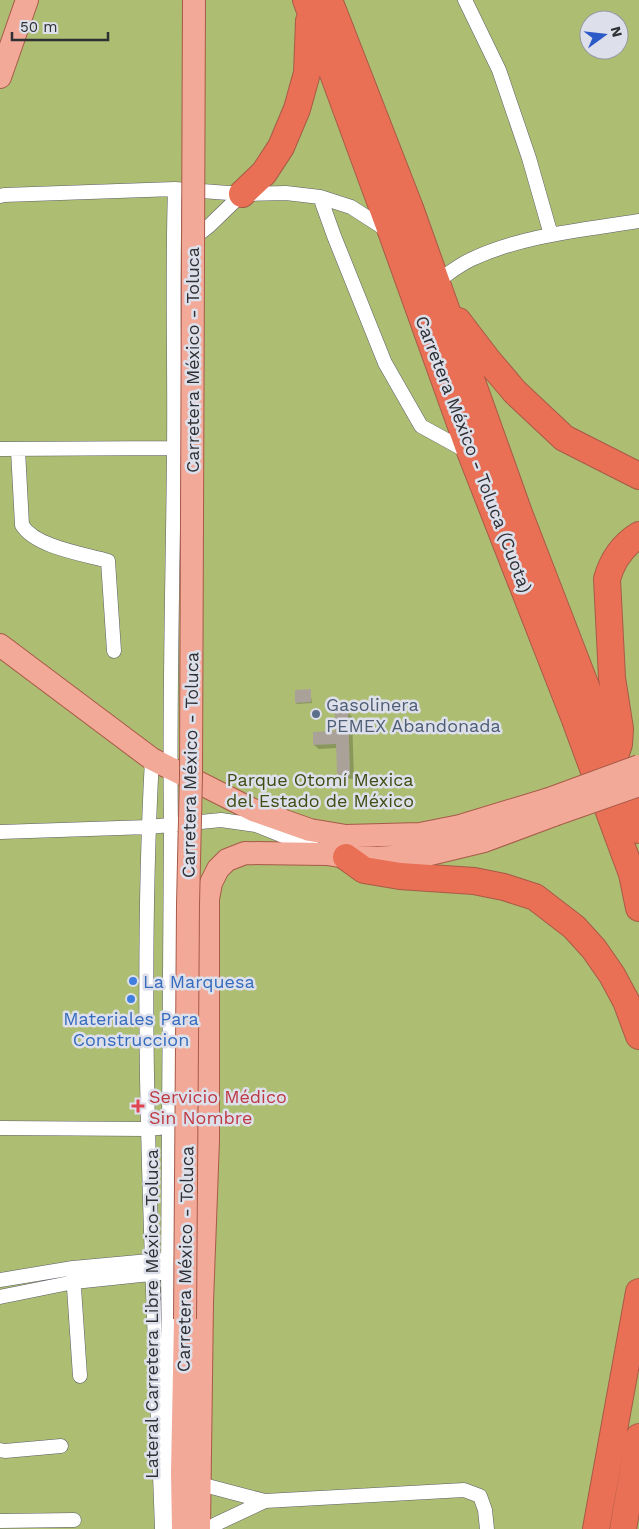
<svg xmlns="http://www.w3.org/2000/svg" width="639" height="1529" font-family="'Work Sans',sans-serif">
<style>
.green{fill:#adbd71;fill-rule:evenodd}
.shadow{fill:#0003}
.building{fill:#aaa298}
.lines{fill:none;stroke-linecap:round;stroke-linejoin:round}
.minor-casing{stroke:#5c5e68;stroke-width:15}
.primary-casing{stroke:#a85a49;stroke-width:24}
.motorway-casing{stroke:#a85a49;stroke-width:28}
.minor{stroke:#fff;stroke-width:14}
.primary{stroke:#f2a998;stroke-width:22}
.motorway{stroke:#e97054;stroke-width:26}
.primary-bridge-casing{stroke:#a85a49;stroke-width:24;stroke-linecap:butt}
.primary-bridge{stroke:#f2a998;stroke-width:22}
.service-dot{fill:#5c6f8a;stroke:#dde0eb;stroke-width:2}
.shop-dot{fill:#3f7fe0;stroke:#dde0eb;stroke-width:2}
.health-dot{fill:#e0444e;stroke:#dde0eb;stroke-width:2}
.labels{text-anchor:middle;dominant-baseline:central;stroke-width:5;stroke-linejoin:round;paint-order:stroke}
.street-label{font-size:18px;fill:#2f3034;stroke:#dde0eb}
.service-label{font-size:18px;fill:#4e5e75;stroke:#dde0eb;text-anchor:start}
.park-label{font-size:18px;fill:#424c13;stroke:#dde0eb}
.shop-label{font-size:18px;fill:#366cbe;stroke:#dde0eb;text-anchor:start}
.health-label{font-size:18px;fill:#be3a42;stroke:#dde0eb;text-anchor:start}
</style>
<rect width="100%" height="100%" fill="#dde0eb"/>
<!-- green -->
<path class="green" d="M0,0h639v1529h-639zM589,20h30v30h-30z"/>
<!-- shadow -->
<path class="shadow" d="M310,690l2,13 -15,1 -1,-1z
M348,712l4,5 2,62 -12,-1 -4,-4 -1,-26 -18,1 -5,-4 23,-13z"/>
<!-- building -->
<path class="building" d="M311,689v13l-16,1v-13z
M335,711h13l2,64 -13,-1 -1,-30 -23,1v-13l22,-1z"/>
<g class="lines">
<!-- minor casing -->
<g class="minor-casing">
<path id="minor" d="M465,0l34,70 30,88 22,77
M0,196l4,-1 171,-6 67,5 44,-1 34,4 31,10 39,25
M320,197l14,39 51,127 36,63 49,27
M191,240l18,-14 33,-32
M436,282c12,-8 23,-17 36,-23 51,-24 111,-29 167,-38
M0,449l175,-1
M18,450l4,75c13,22 62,29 86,36l6,90
M152,759c-14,257 1,514 10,770
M0,832l149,-5 72,-7 35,5 60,24
M0,1128l147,1 22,-2
M73,1273l7,103
M0,1280l73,-12 87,-8
M0,1297l74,-15 86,-9
M0,1450l5,1 56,-5
M200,1484l65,17 199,-11 16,6 5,14 2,19
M0,1521l74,-1
M171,1529l-3,-257 3,-447c-2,-125 2,-250 3,-375 1,-87 -2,-174 1,-261
M210,1529l6,-5 49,-23"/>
</g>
<!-- primary casing -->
<g class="primary-casing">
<path id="primary" d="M0,77l27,-77
M0,645l152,114 101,51 57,20 36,6 74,-2 40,-8 89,-27
M183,1529l-1,-56 3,-154
M199,1529l3,-227 6,-162v-241l3,-16 7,-14 9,-9 18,-7 82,1 19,3 32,1 52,-4 54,-13 70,-26"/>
</g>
<!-- motorway casing -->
<g class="motorway-casing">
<path id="motorway" d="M306,0l86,234 79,220 103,263 58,157 7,34
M329,0l81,208 109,305 95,246 25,71
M242,194l22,-21 17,-26 16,-38 10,-36 2,-52
M458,321l29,38 28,33 49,46 75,38
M615,756l4,-12 1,-15 -8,-51 -5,-99c5,-18 16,-34 32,-44
M346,857l18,13 36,6 74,5 30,6 31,10 39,30 20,22 18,26 14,26 13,35
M596,1529l43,-237
M623,1529l16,-92"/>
</g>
<!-- minor -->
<use href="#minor" class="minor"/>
<!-- primary -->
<use href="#primary" class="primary"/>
<!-- motorway -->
<use href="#motorway" class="motorway"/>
<!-- primary-bridge casing -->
<g class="primary-bridge-casing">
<path id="primary-bridge" d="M549,799l90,-33
M554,815l85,-30
M185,1319l3,-415 3,-128 3,-776"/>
</g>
<!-- primary-bridge -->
<use href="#primary-bridge" class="primary-bridge"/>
</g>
<!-- markers -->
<circle class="service-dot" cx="316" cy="714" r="5"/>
<g class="shop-dot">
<circle cx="133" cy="981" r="5"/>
<circle cx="131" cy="999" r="5"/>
</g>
<path class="health-dot" d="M135.5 1098.5h5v5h5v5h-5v5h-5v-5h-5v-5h5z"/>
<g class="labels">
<!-- street labels -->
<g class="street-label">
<text transform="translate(192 360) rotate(-90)">Carretera México - Toluca</text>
<text transform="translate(474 454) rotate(69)">Carretera México - Toluca (Cuota)</text>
<text transform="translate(190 765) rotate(-89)">Carretera México - Toluca</text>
<text transform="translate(185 1259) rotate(-89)">Carretera México - Toluca</text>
<text transform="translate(151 1314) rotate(-90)">Lateral Carretera Libre México-Toluca</text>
</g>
<!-- service labels -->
<g class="service-label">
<text x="326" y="704">Gasolinera<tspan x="326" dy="21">PEMEX Abandonada</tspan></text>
</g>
<!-- park labels -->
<g class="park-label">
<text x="320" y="779">Parque Otomí Mexica<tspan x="320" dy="21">del Estado de México</tspan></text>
</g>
<!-- shop labels -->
<g class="shop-label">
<text x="143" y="981">La Marquesa</text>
<text x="131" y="1018" text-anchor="middle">Materiales Para<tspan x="131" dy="21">Construccion</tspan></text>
</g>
<!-- health labels -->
<g class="health-label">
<text x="149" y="1096">Servicio Médico<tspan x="149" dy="21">Sin Nombre</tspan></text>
</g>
</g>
<!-- north arrow -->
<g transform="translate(604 35) rotate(75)"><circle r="24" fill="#dde0eb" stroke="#979aa2"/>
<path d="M0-4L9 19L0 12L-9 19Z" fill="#2b59c7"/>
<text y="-8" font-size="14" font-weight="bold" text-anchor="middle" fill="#2f3034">N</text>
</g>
<!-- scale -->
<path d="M12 32v8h96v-8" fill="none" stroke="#2f3034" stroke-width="2.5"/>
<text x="20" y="32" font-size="15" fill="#2f3034" stroke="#dde0eb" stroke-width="4" paint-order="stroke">50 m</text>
</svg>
